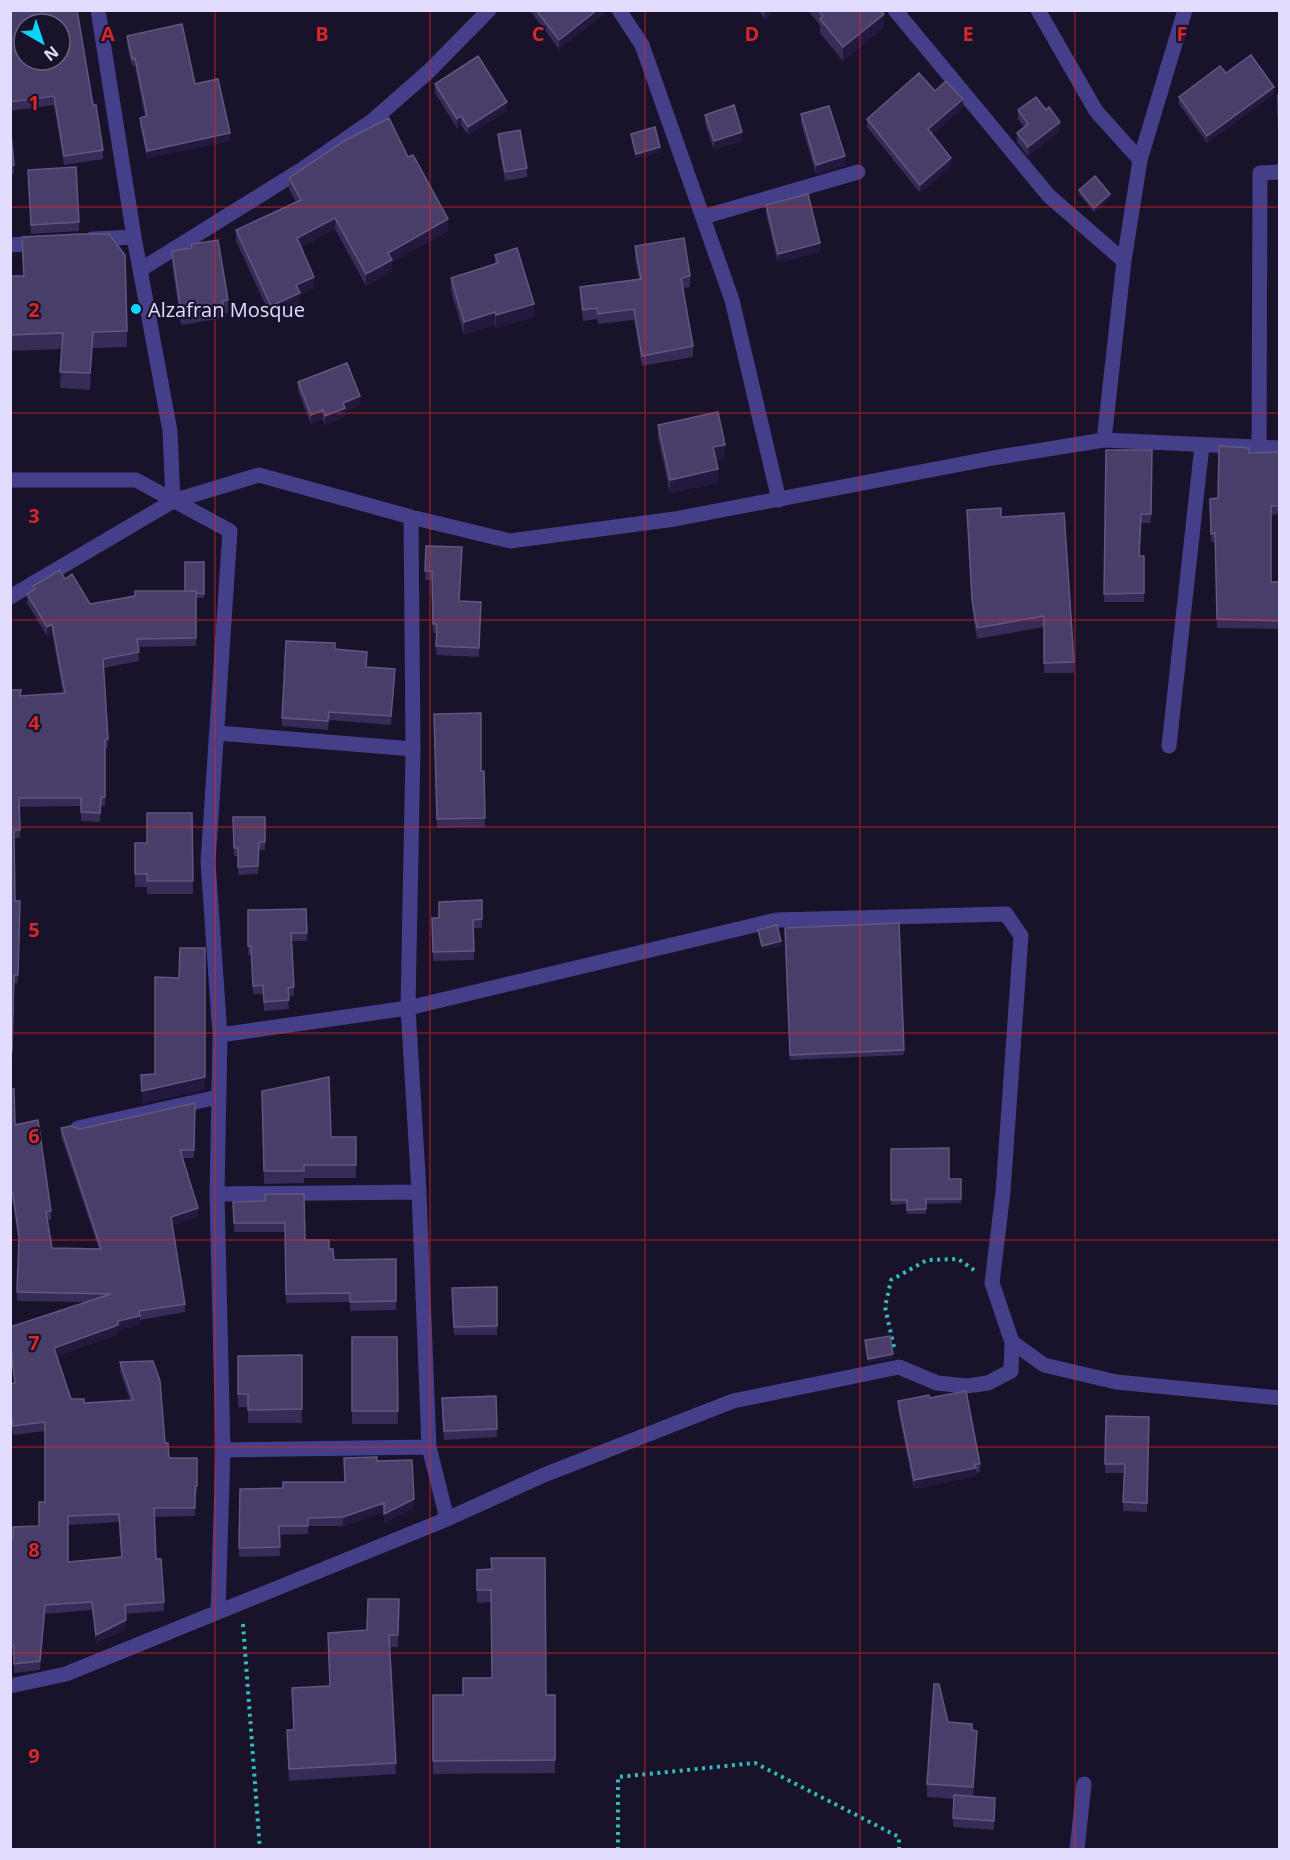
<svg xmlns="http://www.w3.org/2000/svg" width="1290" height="1860" font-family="'Open Sans',sans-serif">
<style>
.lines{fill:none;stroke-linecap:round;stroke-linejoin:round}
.path{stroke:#34bbbb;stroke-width:4;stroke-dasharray:3 4.5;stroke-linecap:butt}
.minor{stroke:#453e89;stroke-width:15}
.wall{fill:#372b58;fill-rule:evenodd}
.shaded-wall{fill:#23193f}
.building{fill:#493e6a;stroke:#615781;stroke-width:1.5;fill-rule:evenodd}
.grid{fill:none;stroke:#d62828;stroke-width:1.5;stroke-opacity:0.55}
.poi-dot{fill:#0dd4fa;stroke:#18122b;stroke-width:2}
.labels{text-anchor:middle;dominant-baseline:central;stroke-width:4.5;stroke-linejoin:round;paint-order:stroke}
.poi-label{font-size:20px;fill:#e2ddfe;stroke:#18122b;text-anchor:start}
.grid-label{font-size:20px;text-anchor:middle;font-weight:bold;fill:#d62828;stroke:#18122b;stroke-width:4.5;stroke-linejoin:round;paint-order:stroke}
</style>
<rect width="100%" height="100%" fill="#18122b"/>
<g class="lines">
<!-- path -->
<path class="path" d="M894,1347l-9,-40 6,-27 36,-20 31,-1 16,11
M243,1624l17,226
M618,1850v-73l137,-14 144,74v13"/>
<!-- minor -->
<path class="minor" d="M619,10l23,35 90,255 47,200
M895,10l154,186 75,65
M1038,10l58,101 44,49
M703,217l155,-45
M92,239l42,-2
M10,245l31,-2
M140,270l164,-102 68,-47 56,-49 61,-62
M1104,440l20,-179 16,-101 45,-150
M1259,448l1,-275 20,-1
M10,480h126l94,51 -22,331 12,173 -3,159 6,256 -5,162
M173,501l86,-26 152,42 99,24 165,-22 318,-61 111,-18 176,8
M411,517l2,232 -5,259 11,184 10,255 18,72
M10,597l163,-96 -3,-70 -36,-194 -36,-227
M218,733l195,16
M1169,746l33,-301
M220,1035l188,-27 368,-88 230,-6 15,22 -18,256 -11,91 20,59 32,23 72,17 164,16
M78,1128l140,-31
M217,1194l202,-2
M223,1450l206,-3
M10,1686l56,-12 381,-155 97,-44 189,-74 166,-34 38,16 30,3 21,-3 23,-12 1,-29
M1077,1850l7,-66"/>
</g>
<!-- wall -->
<path class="wall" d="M10,10l69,15 14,80 10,45v9l-39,6 -10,-60 -44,6z
M531,10h73v4l-45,35 -28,-37z
M758,10h17l-10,9z
M807,10h74l3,17 -41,34 -23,-28v-8z
M127,36l68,48 35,57 -83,17 -7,-33v-7l5,-1 -10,-51h-3l-5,-22z
M1226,73l48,21 -67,49 -28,-39v-7z
M435,84l72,27 -39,24 -7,-10 -4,3 -22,-35z
M935,91l28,16 -31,27 19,32 -31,27 -53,-66v-8z
M1018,110l42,21 -32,25 -11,-14v-9l7,-6 -6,-8z
M801,114l44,51 -29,9 -15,-51z
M705,115l37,26 -28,9 -9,-27z
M10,124l4,41v9h-4z
M498,134l29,34v9l-22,4 -7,-38z
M631,134l29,18 -24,6 -5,-20z
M408,157l40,74 -56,31v9l-26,15 -31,-57 -34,18 13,41 -14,7v9l-29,13 -35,-76v-11l60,-28 -7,-13v-11z
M28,170l51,52v9l-48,3z
M1079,190l31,8 -16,14 -15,-18z
M766,205l54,47 -42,11 -12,-49z
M22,237l105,94v16l-34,1 -3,42 -30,-2 2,-39 -52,2v-75h13z
M635,246l55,30v11l-7,1 10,58v11l-51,9 -8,-46 -36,4 -1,-5 -14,2 -3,-23v-11l59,-8 -4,-22z
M172,251l56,49v13l-5,1v4l-42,7 -9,-61z
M495,255l39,62 -38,11 -1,-3 -31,10 -13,-44v-13l44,-14z
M298,382l62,23 -15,6v6l-20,8 -2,-6 -12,5 -13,-33z
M658,425l67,33 -9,2 2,23 -48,10 -12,-55z
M1106,450h46l-1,73h-10l-1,33h4v46h-40z
M1280,452v62l-9,1v67h9v47l-63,-1 -2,-86h-4l-1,-43 8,-1z
M967,510l34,7 73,145v11h-30v-46l-67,12 -5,-29z
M426,546l33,55 22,1 -2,55 -43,-2 1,-22h-4l-1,-53h-7z
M204,562v36h-8v48l-58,1 1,14 -35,7 4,80 -3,1v57h-4l-1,16 -19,-1v-15l-61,1v31h-6l1,63h5l-2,82h-4l-2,77h-2v-370l10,6 43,-3 -11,-60 -5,3 -20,-33v-9l6,-4v-4l32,-7 25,25 95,-13z
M335,649l32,18 28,10 -4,48 -62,-5 -1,10 -46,-4v-8z
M434,714l47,57h3l1,56 -48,1z
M192,813l1,81h-46v-7h-12v-44h12z
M233,817h32v33h-6l-1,24 -20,1v-19h-4z
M306,909l1,32h-15l2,55h-6l1,13 -25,2 -1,-17h-10l-2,-39h-3v-45z
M432,918l50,1v9h-8v32l-41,1z
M899,923l5,132 -114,5 -5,-132z
M10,1089l5,36 36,86v9h-3l4,28 47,1 -38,-113v-8l19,1 115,-26 -1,55h-12l16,59 -26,8 13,79v8l-45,8v5l-22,5v4l-61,22 14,43 13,4 46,-3 -10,-29v-9l45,81 4,15h28v36h-2v22l-41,1 2,42 8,43v9l-39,3 1,15 -30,14 -4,-33 -47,4 -5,56 -26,3v-18h-4v-117h3l26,-12 6,-24v-71l-32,4 -3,-20v-31l4,-1 -4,-36v-20l76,-25 -69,-1 2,-56 -6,-42h-3zM119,1522l2,36 -53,4v-37z
M262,1091l69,46h25v41h-52v5l-40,1z
M891,1149l58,30h12v24l-35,1v10h-19v-10l-16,1z
M265,1201l40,39 24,9 5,11 62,-1v51l-46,1v-9l-64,1 -1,-71h-51l-1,-30z
M497,1287v48h-43l-2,-38z
M352,1337h45l1,87h-46z
M302,1355v68h-54v-16h-10v-51z
M496,1396l1,41 -53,3 -2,-33z
M930,1398l50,66v8l-4,1v3l-62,13 -16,-79v-9z
M1106,1416l43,1 -2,95 -24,-1 1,-38h-19z
M377,1461l37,47 -30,15v-11l-41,14h-35v8l-29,1 1,21 -41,1 1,-68 43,-1 62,-6z
M491,1569l55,126h9v78l-122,1v-79h30l29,-17 -1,-76 -14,1v-33z
M399,1599l-1,48h-8l6,127 -107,7 -2,-51h7l-2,-42 37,-2 38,-56z
M948,1722l24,8 5,14 -4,52 22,11 -1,23 -41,-3 1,-28 -27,-2v-13z"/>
<!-- shaded-wall -->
<path class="shaded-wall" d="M597,10h7v4l-45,35v-9z
M765,10h10l-10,9z
M884,14v13l-41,34v-14z
M1274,87v7l-67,49v-7z
M963,99v8l-35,30v-8z
M507,102v9l-39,24v-8z
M461,116v9l-4,3v-9z
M1060,122v9l-32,25v-9z
M742,132v9l-28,9v-9z
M230,133v8l-83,17v-7z
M660,147v5l-24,6v-4z
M845,156v9l-29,9v-9z
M951,158v8l-31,27v-8z
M1110,194v4l-16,14v-4z
M335,218v11l-38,21v-12z
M448,219v12l-56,31v9l-26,15v-12l22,-21z
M820,243v9l-42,11v-9z
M314,277v11l-14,7v9l-29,13v-11l25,-21z
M534,304v13l-38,11v-13z
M495,312v13l-31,10v-13z
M93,332v16l-3,42v-17z
M360,396v9l-15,6v6l-20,8v-9l18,-13z
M323,410v9l-12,5v-9z
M725,445v13l-12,2v-13z
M718,469v14l-48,10v-13z
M52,624v9l-5,3v-9z
M395,669v8l-4,48v-9z
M781,941v5l-19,4v-4z
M205,1077v13l-63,14v-13z
M198,1208v9l-27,8v-8z
M140,1316v9l-22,5v4l-64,23v-9l64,-27z
M893,1354v4l-25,5v-4z
M976,1468v8l-62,13v-9z
M414,1499v9l-30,15v-9z
M384,1503v9l-41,14v-9z
M45,1605v9l-5,56v-9z
M126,1620v9l-30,14v-8z
M977,1731v13l-4,56v-13z"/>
<!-- building -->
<path class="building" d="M10,10h67l16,95h3l7,45 -39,6 -10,-60 -44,6zM24,24h36v36h-36z
M536,10h61l-38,30z
M818,10h63l3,4 -41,33 -23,-28 3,-3z
M182,24l13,60 23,-5 12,54 -83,18 -7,-33 7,-2 -12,-58 -3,1 -5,-23z
M1251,55l23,32 -67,49 -28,-39 41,-31 6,7z
M478,56l29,46 -39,25 -7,-11 -4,3 -22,-35z
M919,73l16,18 11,-10 17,18 -35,30 23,29 -31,27 -53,-66z
M1278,95h2l-1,46z
M1036,97l10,13 3,-3 11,15 -32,25 -11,-14 11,-9 -10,-14z
M734,105l8,27 -28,9 -9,-26z
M829,106l16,50 -29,9 -15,-51z
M389,118l19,39 5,-2 35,64 -60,34 4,7 -26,14 -31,-56 -38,20 17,39 -18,8 4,8 -29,13 -35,-76 65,-30 -12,-22 57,-38z
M10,124l4,41h-4z
M655,127l5,20 -24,7 -5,-20z
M520,130l7,38 -22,4 -7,-38z
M76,167l3,55 -48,3 -3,-55z
M1095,176l15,18 -16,14 -15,-18z
M808,194l12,49 -42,11 -12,-49z
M80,234h29l16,21 2,76 -34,1 -3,41 -30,-1 3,-39 -53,2v-59h14l-2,-39z
M684,238l6,38 -9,2 12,68 -51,10 -8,-47 -36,5 -1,-6 -14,2 -3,-23 61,-8 -6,-33z
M218,240l10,60 -6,1 1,4 -42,7 -9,-61 20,-3 -1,-4z
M517,248l17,56 -38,11 -1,-3 -31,10 -13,-44 47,-15 -3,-8z
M347,363l13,33 -17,7 2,5 -20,8 -2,-6 -12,5 -13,-33z
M718,412l7,33 -12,2 5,22 -48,11 -12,-55z
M1219,446l30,2v5l31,-1v54h-9v76h9v39l-63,-2 -2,-86 -4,1 -1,-35 8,-1z
M1106,450h46l-1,64h-10l-2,42h5v37l-40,1z
M1001,508v9l63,-4 10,149 -30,1v-47l-67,12 -5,-29 -5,-89z
M426,546l36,1 -3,54 22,1 -2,46 -43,-2 1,-22h-4l-1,-53h-7z
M185,562h19v32l-8,-1v-2h-11z
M60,570l5,9 7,-5 18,30 45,-8v-5h61v47l-59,1 2,13 -36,7 5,80 -3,1v57h-4l-1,16 -19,-1v-14h-62l1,32h-6l1,71h5l-2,74h-4l-2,76h-2v-361h11l-1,6 45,-3 -13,-69 -5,3 -20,-33 8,-5 -2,-3z
M286,641l49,2v6l32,3 -1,15 29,2 -4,47 -62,-4 -1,9 -46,-3z
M481,713v58h3l1,47 -48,1 -3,-105z
M147,813h45l1,68h-46v-7h-12v-31h12z
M233,817h32v25h-6l-1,24 -20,1v-19h-4z
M482,900v19l-9,1 1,31 -41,1 -1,-34h7v-16z
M306,909l1,24h-16l3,54 -6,1 1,12 -25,2 -1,-17 -10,1 -2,-40h-3v-36z
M899,923l5,127 -114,5 -5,-127z
M777,925l4,16 -19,5 -4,-16z
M180,948h25v129l-63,14 -1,-16 14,-1v-97l24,1z
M329,1077l2,60h25v28h-52v6h-40l-2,-80z
M10,1089h4l1,36 23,-5 13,91 -5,1 6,36 49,1 -40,-121 10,-2 9,3 115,-26 -1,47h-14l18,58 -27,9 14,87 -46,7 1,5 -22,5v4l-64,23 17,51h13v4l49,-3 -13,-38 33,-1 7,20 5,62h3l1,15h28v28h-2v22h-41l2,51h5l3,43 -39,3 1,15 -30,15 -4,-33 -47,3 -5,56 -26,3v-18h-4v-108h3v-11l26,-1v-24h6v-80l-32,4 -3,-20v-22l5,-1 -5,-44v-12l101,-33 -94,-2 2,-55 -6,-43h-3zM119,1514l3,43 -54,5v-46z
M949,1148v31h12v20h-35v10l-19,1v-10h-16v-51z
M265,1194h39l1,46h24v9h4l1,11 62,-1v42l-46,1v-9l-64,1 -1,-71h-51l-1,-21 32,-1z
M497,1287v39l-43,1 -2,-39z
M890,1336l3,18 -25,5 -3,-19z
M352,1337h45l1,74h-46z
M302,1355v54l-54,1v-16h-10v-38z
M966,1391l14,73h-5l1,4 -62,12 -16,-79 31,-6 1,3z
M496,1396l1,33 -53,2 -2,-33z
M1106,1416l43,1 -2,86 -24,-1 2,-38h-20z
M377,1457v4l35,-1 2,39 -30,15v-11l-41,14 -35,1v8h-29l1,21 -41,1 1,-59 43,-1v-6h62l-1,-24z
M491,1558h54l1,137h9v65l-122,1v-66h30v-17h29l-1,-88h-14v-20l15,-1z
M368,1599h31l-1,36h-9l7,128 -107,6 -2,-39h7l-2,-42 38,-2 -2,-53 39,-3z
M934,1684h5l9,38 24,2v6l5,1 -4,56 -46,-3z
M954,1795l41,3 -1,23 -41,-3z"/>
<!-- grid -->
<path class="grid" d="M215,10v1840M430,10v1840M645,10v1840M860,10v1840M1075,10v1840M10,207h1270M10,413h1270M10,620h1270M10,827h1270M10,1033h1270M10,1240h1270M10,1447h1270M10,1653h1270"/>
<!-- markers -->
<circle class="poi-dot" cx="136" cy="309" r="6"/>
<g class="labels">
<!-- poi labels -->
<g class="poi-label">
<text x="148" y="309">Alzafran Mosque</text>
</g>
</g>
<g class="grid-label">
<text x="108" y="41">A</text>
<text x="322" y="41">B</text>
<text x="538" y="41">C</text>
<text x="752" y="41">D</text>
<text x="968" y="41">E</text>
<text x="1182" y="41">F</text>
<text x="34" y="110">1</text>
<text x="34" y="317">2</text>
<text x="34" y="523">3</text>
<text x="34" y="730">4</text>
<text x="34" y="937">5</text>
<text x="34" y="1143">6</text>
<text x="34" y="1350">7</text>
<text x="34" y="1557">8</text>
<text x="34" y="1763">9</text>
</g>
<!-- border -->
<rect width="1290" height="1860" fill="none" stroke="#e2ddfe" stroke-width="24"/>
<!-- north arrow -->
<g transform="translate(42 42) rotate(141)"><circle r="28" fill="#18122b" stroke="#69637f" stroke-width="1.5"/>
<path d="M0-4.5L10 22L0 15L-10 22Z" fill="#0dd4fa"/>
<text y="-9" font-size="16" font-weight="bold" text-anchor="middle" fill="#e2ddfe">N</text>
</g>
</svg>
